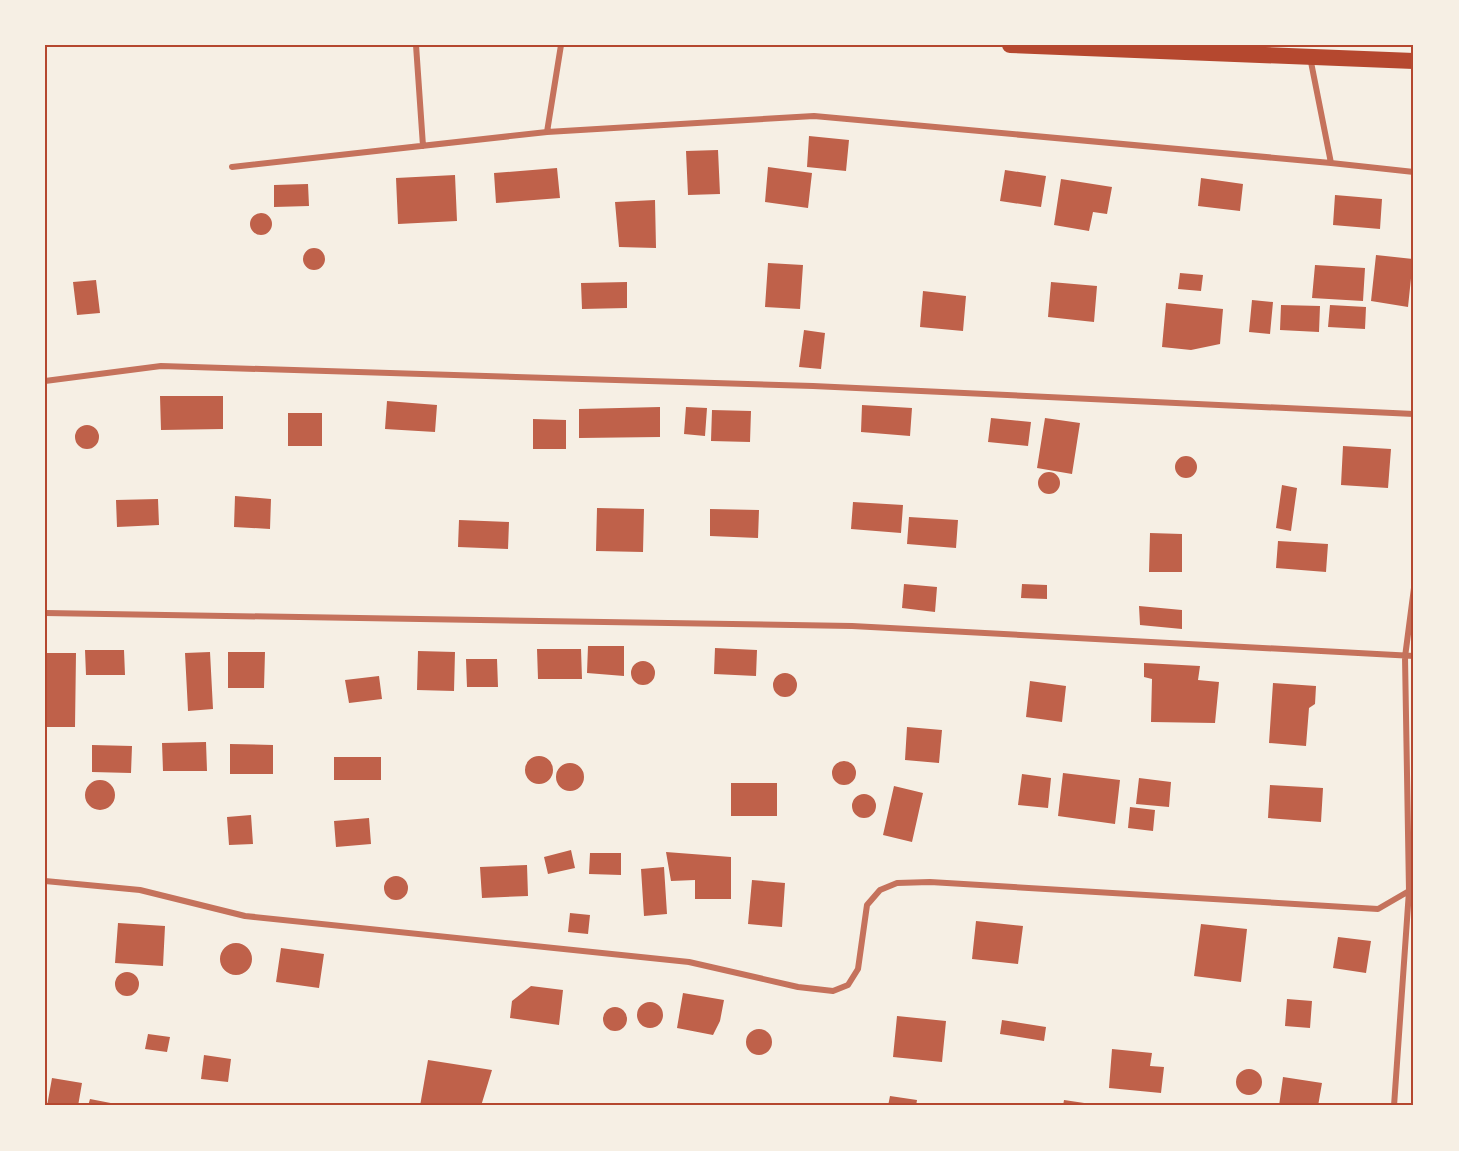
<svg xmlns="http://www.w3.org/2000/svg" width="1459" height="1151" font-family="Helvetica,sans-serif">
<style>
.building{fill:#bf614a}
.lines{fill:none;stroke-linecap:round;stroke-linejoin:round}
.minor{stroke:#c5725c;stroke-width:6}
.trunk{stroke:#b5482f;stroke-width:16}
.neatline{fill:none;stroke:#b5482f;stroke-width:2}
</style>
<rect width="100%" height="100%" fill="#f6efe4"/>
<!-- building -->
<path class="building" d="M809,136l40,4 -3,31 -39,-4z
M718,150l2,44 -32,1 -2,-44z
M768,167l44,6 -4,35 -43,-6z
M557,168l3,30 -64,5 -2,-30z
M1005,170l41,6 -5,31 -41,-6z
M455,175l2,46 -59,3 -2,-46z
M1201,178l42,6 -3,27 -42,-5z
M1061,179l51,8 -5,27 -14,-2 -4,19 -35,-6z
M308,184l1,22 -35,1v-22z
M1335,195l47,4 -2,30 -47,-4z
M655,200l1,48 -37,-1 -4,-45z
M250 224a11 11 0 1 1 22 0a11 11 0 1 1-22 0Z
M303 259a11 11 0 1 1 22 0a11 11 0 1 1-22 0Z
M1376,255l37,4 -5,48 -37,-6z
M768,263l35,2 -3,44 -35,-2z
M1315,265l50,3 -2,33 -51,-3z
M1180,273l23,2 -2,16 -23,-2z
M96,280l4,33 -23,2 -4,-33z
M627,282v26l-45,1 -1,-26z
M1051,282l46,4 -3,36 -46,-5z
M923,291l43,5 -3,35 -43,-4z
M1252,300l21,2 -3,32 -21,-2z
M1166,303l57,6 -3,35 -29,6 -29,-3z
M1281,305l39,1 -1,26 -39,-2z
M1330,305l36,2 -1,22 -37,-2z
M804,330l21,3 -4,36 -22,-2z
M160,396h63v33l-62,1z
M387,401l50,4 -2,27 -50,-3z
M862,405l50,3 -2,28 -49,-4z
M660,407v30l-81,1v-29z
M686,407l21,1 -2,28 -21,-2z
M712,410l39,1 -1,31 -39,-1z
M288,413h34v33h-34z
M991,418l40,4 -3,24 -40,-4z
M1045,418l35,5 -8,51 -35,-6z
M533,419l33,1v29h-33z
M75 437a12 12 0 1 1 24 0a12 12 0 1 1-24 0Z
M1343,446l48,3 -3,39 -47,-3z
M1175 467a11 11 0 1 1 22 0a11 11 0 1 1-22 0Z
M1038 483a11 11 0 1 1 22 0a11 11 0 1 1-22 0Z
M1282,485l15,3 -6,43 -15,-3z
M235,496l36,3 -1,30 -36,-2z
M158,499l1,26 -42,2 -1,-27z
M853,502l50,3 -2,28 -50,-4z
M597,508l47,1 -1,43 -47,-1z
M710,509l49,1 -1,28 -48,-2z
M909,517l49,3 -2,28 -49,-4z
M459,520l50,2 -1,27 -50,-2z
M1150,533l32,1v38h-33z
M1278,541l50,3 -2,28 -50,-4z
M904,584l33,3 -2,25 -33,-4z
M1022,584l25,1v14l-26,-1z
M1139,606l43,4v19l-42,-4z
M588,646h36v30l-37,-3z
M715,648l42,2 -1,26 -42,-2z
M537,649h44l1,30h-44z
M85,650h39l1,25h-39z
M418,651l37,1 -1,39 -37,-1z
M210,652l3,57 -25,2 -3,-58z
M228,652h37l-1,36h-36z
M45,653h31l-1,74h-30z
M466,659h31l1,28h-31z
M631 673a12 12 0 1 1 24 0a12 12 0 1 1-24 0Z
M1144,663l56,3 -2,14 21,2 -4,41 -64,-1 1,-43 -8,-2z
M773 685a12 12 0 1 1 24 0a12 12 0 1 1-24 0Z
M379,676l3,23 -33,4 -4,-23z
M1030,681l36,5 -4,36 -36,-5z
M1273,683l43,3 -1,18 -6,4 -3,38 -37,-3z
M907,727l35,3 -3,33 -34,-3z
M206,742l1,29h-44l-1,-28z
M230,744l43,1v29h-43z
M92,745l40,1 -1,27 -39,-1z
M525 770a14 14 0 1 1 28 0a14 14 0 1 1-28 0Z
M334,757h47v23h-47z
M832 773a12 12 0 1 1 24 0a12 12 0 1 1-24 0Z
M556 777a14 14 0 1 1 28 0a14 14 0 1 1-28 0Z
M1063,773l57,7 -5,44 -57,-8z
M1022,774l29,4 -3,30 -30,-3z
M1139,778l32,4 -2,25 -33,-3z
M85 795a15 15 0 1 1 30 0a15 15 0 1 1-30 0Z
M731,783h46v33h-46z
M1270,785l53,3 -2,34 -53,-4z
M894,786l29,7 -11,49 -29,-7z
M852 806a12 12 0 1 1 24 0a12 12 0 1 1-24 0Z
M1130,807l25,3 -2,21 -25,-3z
M251,815l2,29 -24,1 -2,-28z
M369,818l2,26 -35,3 -2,-26z
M571,850l4,18 -27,6 -4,-17z
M666,852l65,5v42h-36v-19l-24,1z
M590,853h31v22l-32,-1z
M527,865l1,31 -46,2 -2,-31z
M664,867l3,47 -23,2 -3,-47z
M384 888a12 12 0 1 1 24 0a12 12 0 1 1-24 0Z
M752,880l33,3 -3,44 -34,-3z
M570,913l20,2 -2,19 -20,-2z
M976,921l47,5 -5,38 -46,-5z
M118,923l47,3 -2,40 -48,-3z
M1201,924l46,5 -6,53 -47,-6z
M1338,937l33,4 -5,32 -33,-5z
M220 959a16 16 0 1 1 32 0a16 16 0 1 1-32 0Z
M281,948l43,6 -5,34 -43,-6z
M115 984a12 12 0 1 1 24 0a12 12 0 1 1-24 0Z
M531,986l32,4 -4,35 -49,-7 2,-17z
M683,993l41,7 -4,21 -7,14 -36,-7z
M1287,999l25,2 -2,27 -25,-2z
M637 1015a13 13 0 1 1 26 0a13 13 0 1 1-26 0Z
M603 1019a12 12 0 1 1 24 0a12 12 0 1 1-24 0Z
M897,1016l49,5 -4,41 -49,-5z
M1002,1020l44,7 -2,14 -44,-7z
M746 1042a13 13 0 1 1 26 0a13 13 0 1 1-26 0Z
M148,1034l22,3 -3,15 -22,-3z
M1112,1049l40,4 -2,13 14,1 -3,26 -52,-5z
M204,1055l27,4 -3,23 -27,-3z
M428,1060l64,10 -11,36h-61z
M1236 1082a13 13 0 1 1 26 0a13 13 0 1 1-26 0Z
M1283,1077l39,6 -4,23h-39z
M52,1078l30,5 -4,23h-31z
M890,1096l27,4 -1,6h-28z
M90,1099l31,6v1h-33z
M1064,1100l27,4v2h-28z"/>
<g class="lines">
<!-- minor -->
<path class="minor" d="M416,45l7,101
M1310,57l21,106
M547,132l14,-87
M232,167l315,-35 267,-16 517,47 83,9
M45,381l116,-15 652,20 601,28
M45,613l807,13 562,30
M45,881l95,9 105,26 444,46 109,25 35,4 15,-6 10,-16 9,-64 13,-15 17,-7 33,-1 448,27 31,-18h5
M1394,1106l15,-215 -4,-234 9,-69"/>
<!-- trunk -->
<path class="trunk" d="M1010,45l404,16"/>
</g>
<!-- border -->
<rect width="1459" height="1151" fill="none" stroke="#f6efe4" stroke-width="93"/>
<rect x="46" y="46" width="1366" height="1058" class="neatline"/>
</svg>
